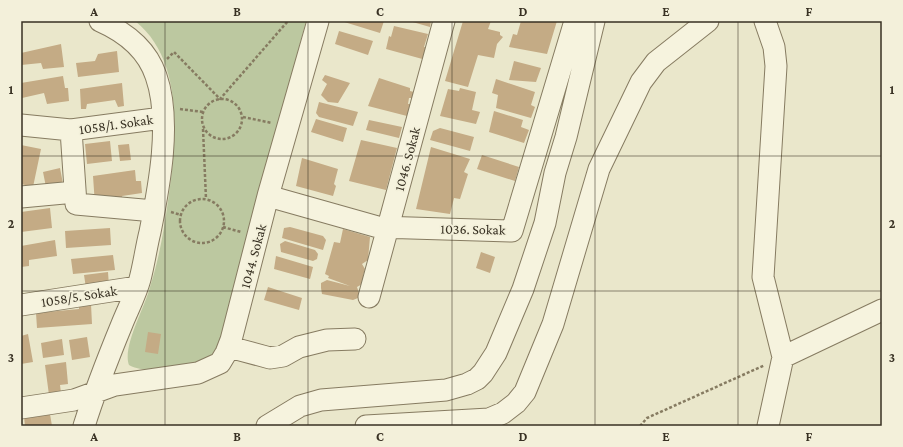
<svg xmlns="http://www.w3.org/2000/svg" width="903" height="447" font-family="'Crimson Pro',serif">
<style>
.green{fill:#bcc8a0}
.building{fill:#c4ab85}
.lines{fill:none;stroke-linecap:round;stroke-linejoin:round}
.minor-casing{stroke:#867b61;stroke-width:23}
.path{stroke:#867b61;stroke-width:2.5;stroke-dasharray:3 2;stroke-linecap:butt}
.minor{stroke:#f6f3de;stroke-width:21}
.grid{fill:none;stroke:#383123;stroke-width:1;stroke-opacity:0.55}
.labels{text-anchor:middle;dominant-baseline:central;stroke-width:3.5;stroke-linejoin:round;paint-order:stroke}
.street-label{font-size:14px;fill:#383123;stroke:#f3f0da}
.neatline{fill:none;stroke:#383123;stroke-width:1.5}
.grid-label{font-size:13px;text-anchor:middle;font-weight:bold;fill:#383123}
</style>
<rect width="100%" height="100%" fill="#eae7cb"/>
<!-- green -->
<path class="green" d="M135,21h171l-88,331c-4,3 -9,7 -13,9 -19,6 -59,14 -76,4 -7,-18 16,-58 21,-78 9,-28 14,-57 18,-86 8,-56 18,-140 -33,-180z"/>
<!-- building -->
<path class="building" d="M341,21h43l-4,12z
M409,21h22l-1,6z
M463,21h28l-3,8 12,3v3l3,2 -6,7 -3,14 -16,-3 -10,32 -23,-6z
M521,21h36l-10,33 -38,-7 4,-13 4,1z
M394,26l34,8 -4,13 5,1 -3,12 -40,-11 3,-13 2,1z
M339,31l34,10 -5,14 -33,-11z
M61,44l3,23 -21,2 -2,-6 -20,2v-12z
M117,51l2,21 -41,5 -2,-14 19,-2 3,-7z
M514,61l27,7 -5,14 -27,-2z
M325,75l25,8 -12,20 -10,-1 -7,-7 6,-11 -5,-4z
M63,76l2,12h3l1,13 -22,3 -3,-11 -22,5 -1,-15z
M379,78l31,10v3l4,1 -2,6h-3l-1,6h3l-4,12 -39,-10z
M496,79l39,13 -4,13 4,2 -4,11 -35,-10 2,-13 -6,-2z
M122,83l2,23 -6,1 -3,-7 -28,4 -1,5h-5l-1,-20z
M460,88l16,4 -4,18 8,2 -4,12 -36,-8 8,-27 11,2z
M319,102l39,10 -5,14 -34,-9 -3,-4z
M494,111l29,9 -2,7 8,3 -5,13 -35,-11z
M316,119l31,9 -4,14 -32,-10z
M369,120l33,7 -3,11 -33,-8z
M440,128l34,9 -4,14 -40,-11 3,-9z
M361,140l36,8 -11,42 -37,-9z
M110,141l2,20 -25,3 -2,-20z
M129,144l2,16 -11,1 -2,-16z
M21,145l20,4 -8,38 -12,-3z
M431,147l39,12 -6,13 4,2 -8,25 -6,-1 -4,16 -34,-5z
M482,155l37,12 -4,14 -38,-12z
M302,158l36,11 -4,15 2,2 -3,10 -37,-10z
M60,168l4,21 -17,3 -4,-20z
M135,170l1,11h5l1,12 -20,3 1,7 -28,2 -2,-29z
M50,208l2,20 -31,4v-20z
M290,227l33,9 3,4 -3,10 -41,-12 2,-10z
M110,228l1,17 -45,3 -1,-17z
M343,229l27,8 -2,23 -6,4 3,5 -2,7 2,4 -1,3 -7,4 2,6 -1,5 -5,2 -31,-6 -1,-6v-5l6,-3 23,6 -22,-8 1,-2 -4,-2 9,-32 6,1z
M55,240l2,16 -28,4v6l-8,1v-21z
M285,241l30,9 3,4 -1,5 -4,2 -32,-9 -1,-8z
M481,252l14,5 -5,16 -14,-5z
M113,255l2,15 -42,4 -2,-15z
M276,256l37,11 -3,12 -36,-10z
M108,272l1,14 -23,2 -2,-13z
M268,287l34,11 -3,12 -35,-10z
M79,304h12l1,20 -55,4 -1,-15 43,-4z
M148,332l13,2 -3,20 -13,-2z
M28,334l5,28 -12,2v-28z
M87,337l3,20 -18,3 -3,-20z
M62,339l2,16 -21,3 -2,-15z
M66,362l2,22 -8,1 1,8 -12,2 -4,-30z
M50,414l2,12h-27l-1,-9z"/>
<g class="lines">
<!-- minor casing -->
<g class="minor-casing">
<path id="minor" d="M765,21l9,26 2,19 -13,211 20,80 -15,69
M21,125l50,5
M268,196l110,31 134,4 63,-210
M21,197l54,-5
M154,211l-78,-7 -5,-74 91,-12
M369,297l75,-276
M21,305l116,-18
M229,347l41,11 13,-2 16,-9 28,-7 28,-1
M783,357l99,-47
M21,408l53,-8 41,-15 83,-12 22,-10 6,-10 5,-13 37,-144 50,-175
M84,426c11,-35 24,-68 38,-102 6,-15 14,-30 18,-45 4,-15 6,-31 10,-47 9,-45 22,-111 6,-156 -9,-27 -31,-44 -56,-55
M267,426l33,-20 21,-6 125,-10 21,-6 10,-5 6,-6 13,-20 27,-64 22,-66 10,-50 11,-36 28,-116
M366,426l123,-7 14,-6 13,-10 9,-11 28,-68 46,-155 42,-87 15,-20 52,-41"/>
</g>
<!-- path -->
<path class="path" d="M167,59l7,-7 46,47 68,-78
M202 119a20 20 0 1 1 40 0a20 20 0 1 1-40 0Z
M180,109l23,3
M243,117l29,6
M203,129l3,70
M180 221a22 22 0 1 1 44 0a22 22 0 1 1-44 0Z
M171,212l10,3
M223,227l18,5
M640,426l7,-8 118,-53"/>
<!-- minor -->
<use href="#minor" class="minor"/>
</g>
<!-- grid -->
<path class="grid" d="M165,21v405M308,21v405M452,21v405M595,21v405M738,21v405M21,156h861M21,291h861"/>
<g class="labels">
<!-- street labels -->
<g class="street-label">
<text transform="translate(116 124) rotate(-8)">1058/1. Sokak</text>
<text transform="translate(407 159) rotate(-75)">1046. Sokak</text>
<text transform="translate(473 229) rotate(1)">1036. Sokak</text>
<text transform="translate(253 256) rotate(-75)">1044. Sokak</text>
<text transform="translate(79 296) rotate(-9)">1058/5. Sokak</text>
</g>
</g>
<!-- border -->
<rect width="903" height="447" fill="none" stroke="#f3f0da" stroke-width="44"/>
<rect x="22" y="22" width="859" height="403" class="neatline"/>
<g class="grid-label">
<text x="94" y="16">A</text>
<text x="237" y="16">B</text>
<text x="380" y="16">C</text>
<text x="523" y="16">D</text>
<text x="666" y="16">E</text>
<text x="809" y="16">F</text>
<text x="11" y="94">1</text>
<text x="892" y="94">1</text>
<text x="11" y="228">2</text>
<text x="892" y="228">2</text>
<text x="11" y="362">3</text>
<text x="892" y="362">3</text>
<text x="94" y="441">A</text>
<text x="237" y="441">B</text>
<text x="380" y="441">C</text>
<text x="523" y="441">D</text>
<text x="666" y="441">E</text>
<text x="809" y="441">F</text>
</g>
</svg>
